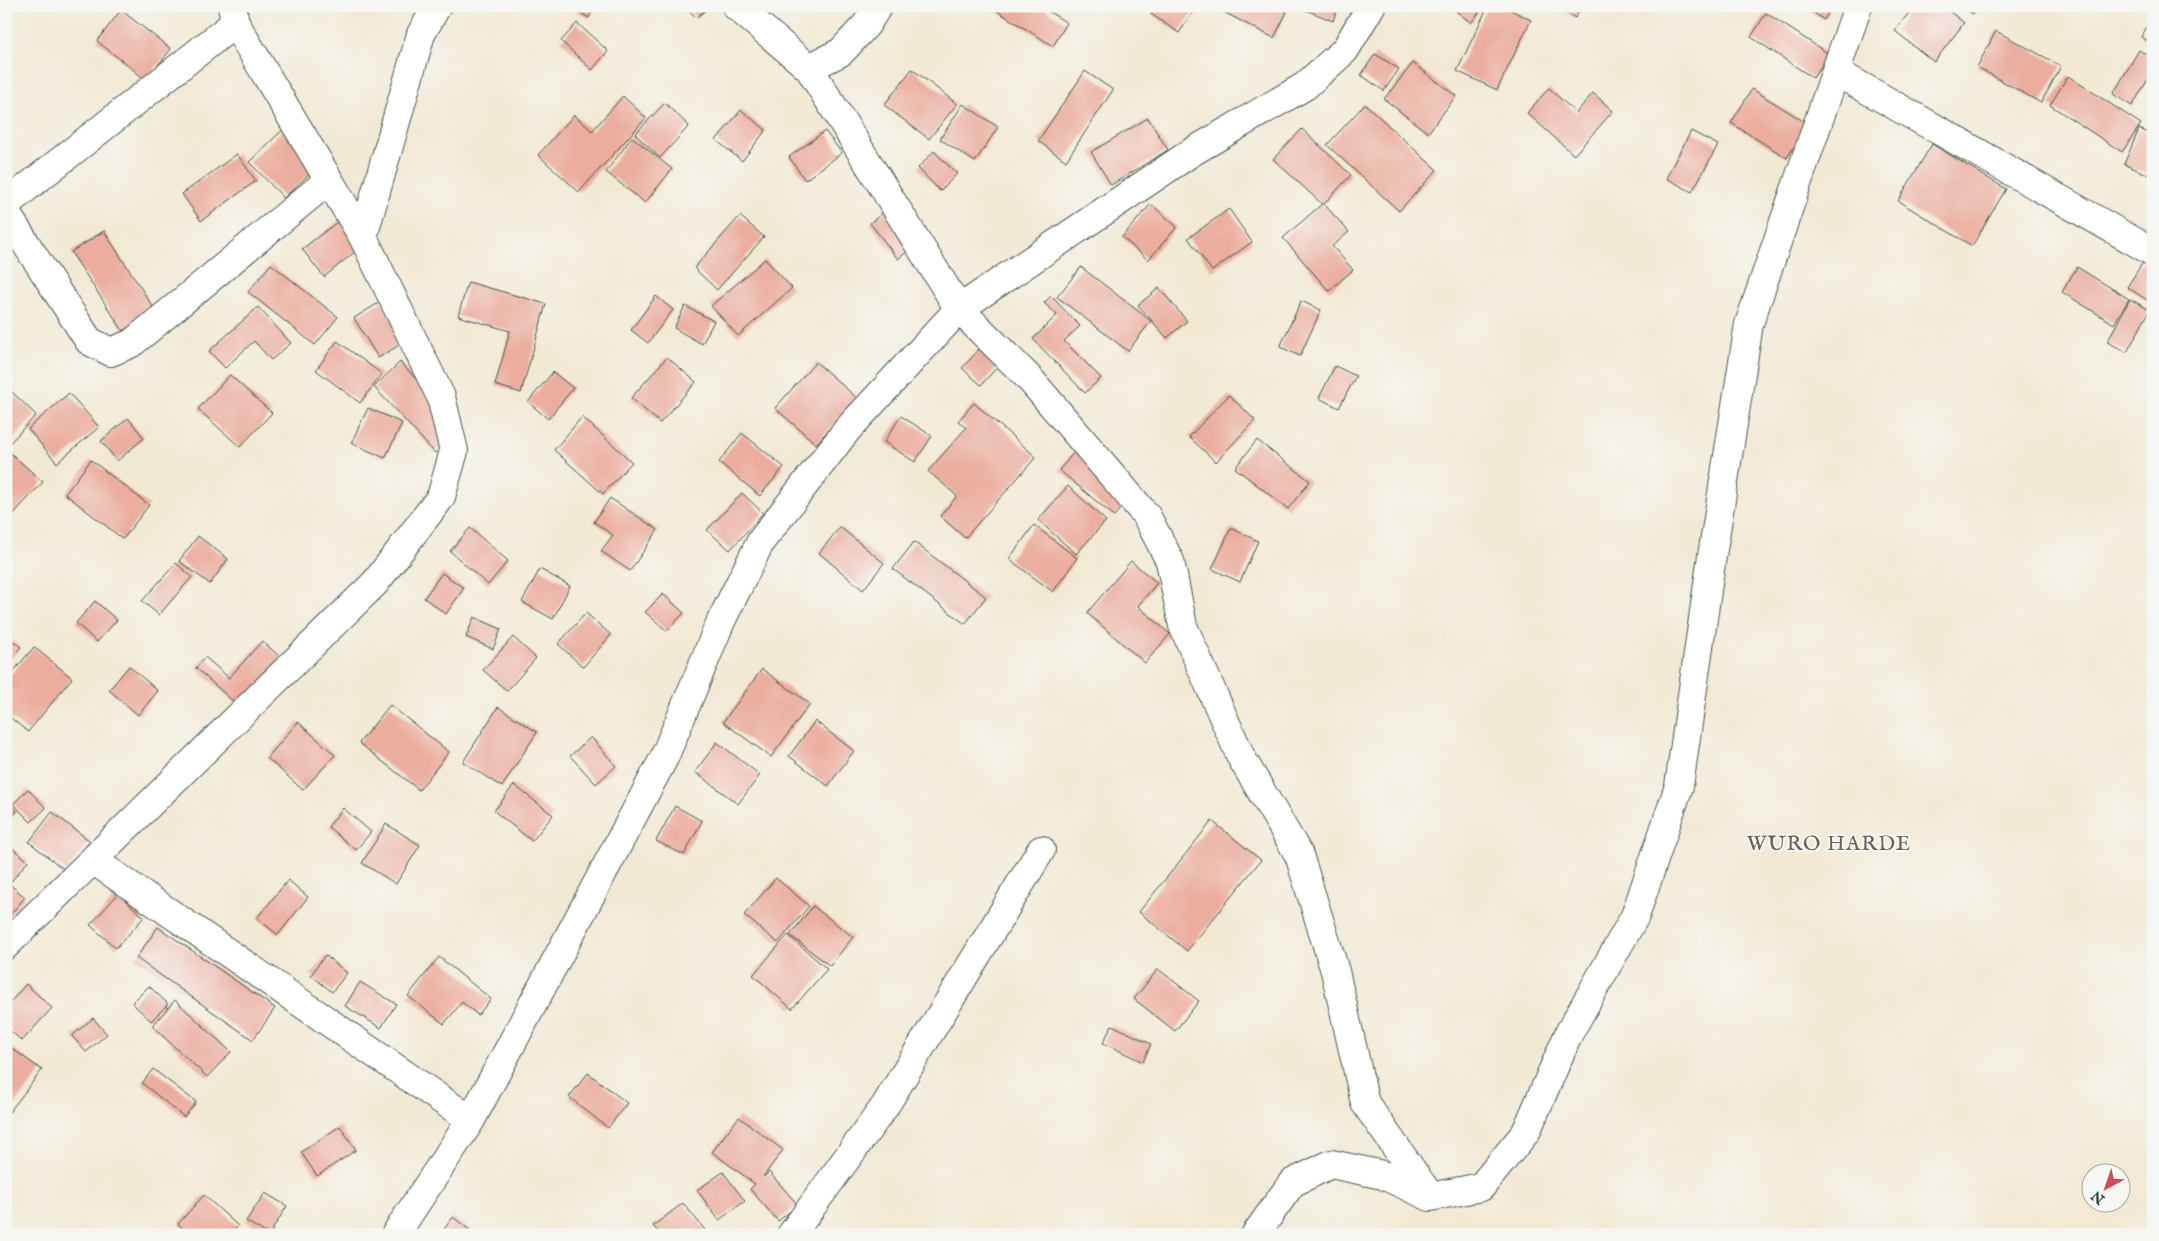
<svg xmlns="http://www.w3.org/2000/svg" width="2159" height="1241" font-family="'IM FELL English',serif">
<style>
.building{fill:#ebad9e}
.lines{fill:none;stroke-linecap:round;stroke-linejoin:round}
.minor-casing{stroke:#3f574c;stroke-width:30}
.minor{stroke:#fff;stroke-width:28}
.labels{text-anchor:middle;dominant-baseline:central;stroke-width:4;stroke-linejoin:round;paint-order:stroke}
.quarter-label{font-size:21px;letter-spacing:1px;fill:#666459;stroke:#f6f6f2}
</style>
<rect width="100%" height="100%" fill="#f6f6f2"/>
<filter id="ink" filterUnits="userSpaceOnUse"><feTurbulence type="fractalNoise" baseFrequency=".02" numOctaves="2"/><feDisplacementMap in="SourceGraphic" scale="10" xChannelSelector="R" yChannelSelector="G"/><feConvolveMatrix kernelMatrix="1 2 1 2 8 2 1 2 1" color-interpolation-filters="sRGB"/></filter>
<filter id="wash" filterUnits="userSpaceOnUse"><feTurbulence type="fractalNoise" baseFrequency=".0096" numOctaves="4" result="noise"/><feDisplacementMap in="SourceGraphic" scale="20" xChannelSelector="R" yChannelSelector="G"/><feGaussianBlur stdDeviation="1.12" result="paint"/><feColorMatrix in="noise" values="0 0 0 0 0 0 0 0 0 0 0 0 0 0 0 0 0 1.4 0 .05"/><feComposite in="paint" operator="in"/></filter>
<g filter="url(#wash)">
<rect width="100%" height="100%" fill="#f2e9d4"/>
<g id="blocks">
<!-- building -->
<path class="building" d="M568,6h27l-6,12z
M686,6h24l-14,12z
M989,6h51l27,17 -14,23z
M1156,6h41l-18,27 -28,-19z
M1212,6h64l11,6 -13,26z
M1296,6h42l-5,15z
M1450,6h34l-13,17z
M1488,6h15l28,14 -34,70 -40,-19z
M1556,6h26l-7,12z
M1804,6h28l-8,14z
M1914,6h29l21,17 -30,39 -39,-31z
M1959,6h18l-4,8z
M121,10l50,39 -25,31 -49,-39z
M1766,13l63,41 -16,24 -62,-41z
M2153,16v28l-12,-7z
M577,23l31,28 -16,19 -31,-29z
M1996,31l65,35 -20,37 -64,-36z
M2139,50l14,9v12l-21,35 -19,-12z
M1375,54l24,15 -15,22 -23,-16z
M1413,63l43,33 -28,37 -44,-34z
M912,69l45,35 -28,35 -45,-34z
M1085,71l28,19 -47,71 -28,-20z
M2068,76l73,48 -19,28 -72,-47z
M1549,88l27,25 17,-20 20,18 -39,44 -47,-42z
M1752,89l56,35 -21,34 -56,-35z
M623,96l23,22 -67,74 -41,-37 36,-40 18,16z
M665,103l24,23 -29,32 -25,-24z
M963,104l35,23 -23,35 -35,-23z
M1365,104l72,66 -38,41 -72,-66z
M741,110l25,20 -24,31 -26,-21z
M1148,118l20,32 -57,35 -20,-33z
M290,123l35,36 -41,39 -35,-36z
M1302,129l49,46 -27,29 25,28 -17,14 21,24 -24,21 -46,-53 39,-34 -49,-45z
M2139,129l14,6v42l-29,-13z
M825,131l17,22 -37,27 -16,-23z
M1691,131l27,14 -26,47 -26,-14z
M632,137l40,32 -27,34 -39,-31z
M1932,144l74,45 -34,57 -74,-45z
M934,151l23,23 -17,17 -22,-23z
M237,154l19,27 -55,40 -19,-27z
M895,203l28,36 -25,20 -28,-36z
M1151,204l26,23 -29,33 -26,-23z
M1229,209l23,33 -40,29 -24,-33z
M740,216l24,21 -47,53 -23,-22z
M341,219l21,27 -38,31 -22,-28z
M104,231l51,79 -32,21 -52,-79z
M2149,253l4,3v48l-26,-17z
M765,259l27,29 -54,48 -27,-30z
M271,264l67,53 -23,28 -67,-53z
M1081,267l70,54 -23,30 -71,-54z
M2077,267l52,32 -15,25 -52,-32z
M468,282l78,22 -25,89 -26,-8 15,-54 -52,-15z
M1159,288l28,33 -20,17 -29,-33z
M656,296l17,14 -25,33 -17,-13z
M1051,296l29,30 -16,15 37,37 -16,15 -52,-54 24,-24 -13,-12z
M2130,299l20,11 -23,42 -20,-10z
M382,301l24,40 -28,17 -24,-40z
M1301,301l20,9 -21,46 -20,-9z
M685,306l29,15 -12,23 -28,-16z
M258,307l33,36 -20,17 -17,-19 -29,27 -16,-17z
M991,336l19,17 -29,32 -19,-17z
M337,341l45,33 -22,29 -44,-33z
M667,357l29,25 -36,41 -29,-25z
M400,362l62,66 -27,25 -61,-66z
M816,362l41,36 -41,46 -41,-36z
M1335,366l21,10 -17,32 -20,-10z
M553,372l20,16 -25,31 -20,-17z
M230,375l42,38 -32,34 -42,-38z
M10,390l26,25 -30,32v-54z
M69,393l30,34 -42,36 -29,-34z
M1229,395l26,25 -39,42 -27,-25z
M974,403l62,54 -71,81 -25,-22 17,-20 -29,-25 38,-43 -8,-7z
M368,408l34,15 -17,35 -34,-15z
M901,416l31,20 -17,26 -31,-20z
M582,417l50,45 -29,32 -49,-44z
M128,418l16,20 -27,23 -16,-20z
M742,433l42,34 -24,29 -41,-34z
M1257,440l53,41 -22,28 -53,-41z
M1079,446l55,46 -20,24 -55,-46z
M7,450l36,32 -37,40v-71z
M91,460l58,45 -26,34 -58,-45z
M1068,486l38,35 -30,33 -38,-34z
M742,493l21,20 -33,37 -23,-20z
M610,498l48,32 -28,41 -29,-20 12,-16 -19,-13z
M1034,525l43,33 -24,34 -44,-33z
M840,527l44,36 -21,27 -44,-37z
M470,528l38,33 -20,24 -38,-34z
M1231,528l27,13 -18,41 -28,-13z
M198,536l30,23 -18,25 -31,-23z
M914,542l72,55 -21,27 -72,-55z
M1131,561l26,22 -19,23 32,28 -25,29 -58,-50z
M176,563l16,14 -33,38 -17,-14z
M540,569l30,17 -17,33 -31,-17z
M442,573l22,15 -18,26 -22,-16z
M663,594l21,19 -17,18 -22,-19z
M95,601l22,19 -20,22 -21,-19z
M586,613l25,22 -28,32 -25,-23z
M474,617l27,12 -8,20 -27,-12z
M6,636l15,11 -15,18z
M513,637l23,21 -29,33 -24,-21z
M262,641l25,22 -43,48 -48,-43 9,-11 24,21z
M34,647l38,31 -44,54 -22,-18v-34z
M129,666l29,25 -20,24 -29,-25z
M762,669l48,35 -39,53 -48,-35z
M390,705l59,47 -30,38 -60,-47z
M498,707l39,25 -35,55 -39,-25z
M815,721l39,30 -26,35 -39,-30z
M298,722l37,33 -32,35 -36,-32z
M591,737l25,29 -20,18 -26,-28z
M717,742l43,33 -22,29 -43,-32z
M514,785l39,30 -21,26 -38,-30z
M28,789l18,19 -15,14 -18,-18z
M6,802l11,9 -11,13z
M675,806l27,15 -18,34 -28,-14z
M343,808l28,24 -15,18 -28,-23z
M52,812l38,29 -24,30 -37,-29z
M1212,821l49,39 -74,91 -48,-39z
M386,824l34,21 -24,39 -34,-21z
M6,843l22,18 -19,23 16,13 -19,23z
M776,878l33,28 -31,37 -34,-28z
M288,880l20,17 -30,38 -21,-17z
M118,894l26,23 -28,31 -26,-23z
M813,906l40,31 -23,29 -40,-31z
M158,927l117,81 -22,32 -117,-82z
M788,935l39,34 -35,40 -39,-34z
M325,955l22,18 -15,19 -21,-17z
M439,957l52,42 -13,16 -16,-13 -18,22 -36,-28z
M1158,969l41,32 -24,30 -41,-32z
M360,982l36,22 -15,24 -36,-22z
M26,984l26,24 -30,33 -16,-14v-20z
M149,986l19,18 -17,17 -19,-18z
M175,1000l56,52 -24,25 -55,-51z
M93,1018l14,16 -21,18 -14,-16z
M1112,1025l39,19 -8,18 -40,-19z
M6,1044l36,26 -35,45h-1z
M153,1069l43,33 -12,15 -42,-34z
M588,1073l39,30 -19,25 -39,-31z
M739,1117l44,33 -20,27 6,-5 29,33 -20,16 -28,-32 5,-5 -43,-32z
M340,1126l16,24 -39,26 -16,-24z
M723,1172l22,29 -26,19 -22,-30z
M265,1193l22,13 -18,29 -23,-14z
M204,1195l34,31 -8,9h-40l-12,-11z
M683,1203l22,27 -6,5h-38l-8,-9z
M453,1217l23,18h-36z"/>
</g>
</g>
<g filter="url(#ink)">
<use href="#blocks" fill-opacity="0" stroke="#3f574c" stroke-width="1"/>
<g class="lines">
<!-- minor casing -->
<g class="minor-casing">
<path id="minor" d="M736,6l73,62 150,241 70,69 117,137 24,46 13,65 58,131 58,98 36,116 30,132 65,93
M809,68l32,-16 25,-27 12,-19
M1836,72l317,180
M6,204l229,-181
M6,213l83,128 22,11 21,-9 197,-163
M363,237l58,-203 16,-28
M93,860l378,260
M6,945l369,-362 66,-86 13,-46 -13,-54 -78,-160 -128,-214 -3,-17
M395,1235l76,-115 193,-362 57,-137 40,-80 86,-111 112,-121 233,-157 113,-66 40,-36 26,-44
M791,1235l94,-129 156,-256
M1255,1235l37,-52 39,-19 52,11 47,22 51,-10 45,-55 43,-99 66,-117 44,-130 33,-230 37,-232 109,-318"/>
</g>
<!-- minor -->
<use href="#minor" class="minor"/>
</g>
</g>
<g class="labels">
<!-- quarter labels -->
<g class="quarter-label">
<text x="1829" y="844">WURO HARDE</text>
</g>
</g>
<!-- margin -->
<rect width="2159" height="1241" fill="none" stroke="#f6f6f2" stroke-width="25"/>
<!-- north arrow -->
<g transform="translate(2106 1188) rotate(220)"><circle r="24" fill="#f6f6f2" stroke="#a0aca6"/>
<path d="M0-4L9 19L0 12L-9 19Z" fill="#d1495b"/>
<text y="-8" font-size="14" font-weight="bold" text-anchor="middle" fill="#1f3d34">N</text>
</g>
</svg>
